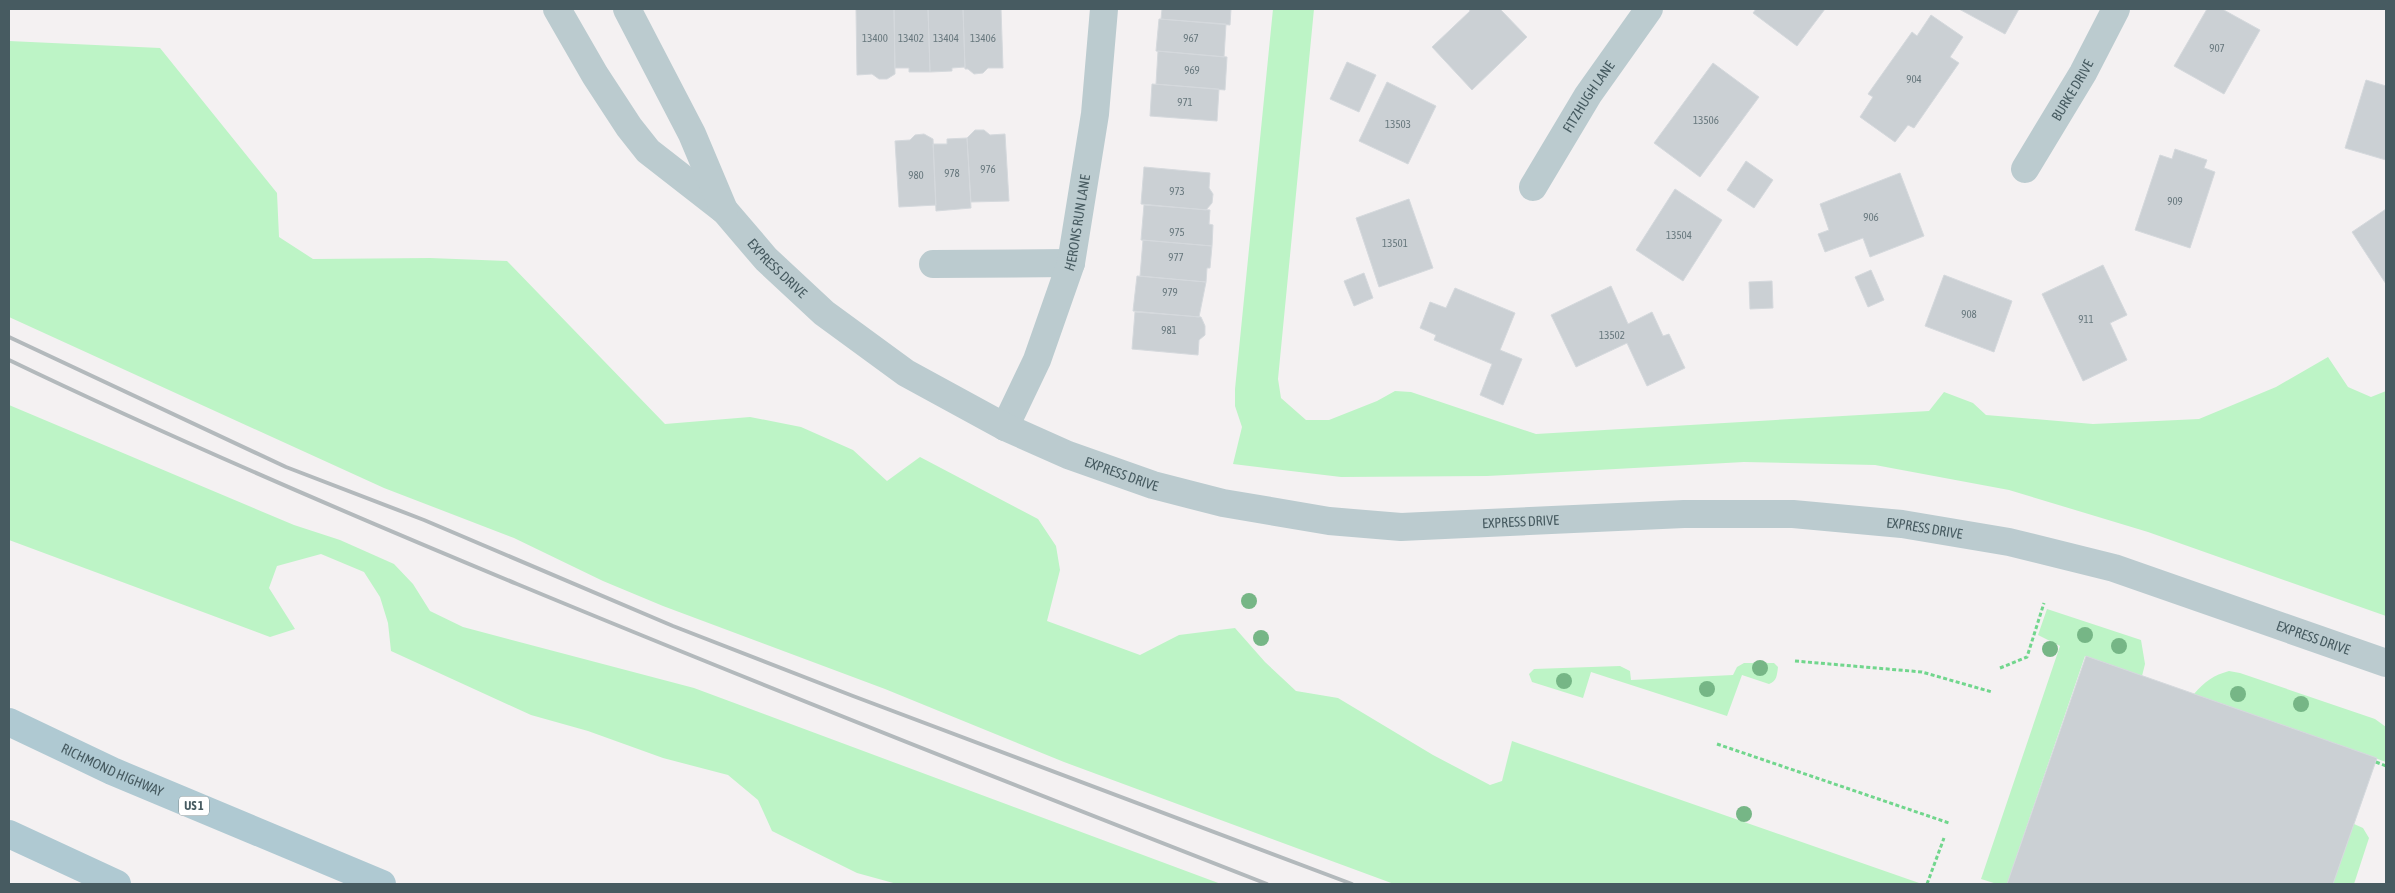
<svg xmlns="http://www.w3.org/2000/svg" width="2395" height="893" font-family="'Asap Condensed',sans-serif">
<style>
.green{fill:#bdf4c6}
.building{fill:#cbd0d4;stroke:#d5d9dd}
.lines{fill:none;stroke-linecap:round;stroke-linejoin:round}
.path{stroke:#71d68d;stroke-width:3;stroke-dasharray:4 2.5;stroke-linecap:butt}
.minor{stroke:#bbcbcf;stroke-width:28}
.tertiary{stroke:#bbcbcf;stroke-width:28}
.primary{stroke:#afc9d2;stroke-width:28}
.rail{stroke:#b3b9bc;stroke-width:4}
.tree{fill:#76b686}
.labels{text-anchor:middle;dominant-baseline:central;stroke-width:4;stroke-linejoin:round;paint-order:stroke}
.number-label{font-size:11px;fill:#68787e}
.shield{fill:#fff;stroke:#7e8c90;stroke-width:1}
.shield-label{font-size:12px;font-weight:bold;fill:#475b61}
.street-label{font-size:14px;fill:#475b61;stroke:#fff}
</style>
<rect width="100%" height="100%" fill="#f4f1f2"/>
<!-- green -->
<path class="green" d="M1273,9h41l-36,370 3,19 25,22h23l48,-19 18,-10 16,1 125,42 393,-23 15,-19 29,11 13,12 107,9 106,-5 77,-32 52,-30 20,30 23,10 15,-6v225l-238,-84 -139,-42 -134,-25 -131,-3 -257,14 -146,1 -108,-13 9,-37 -7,-21v-17z
M9,41l151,7 117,145 2,44 34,22 117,-1 77,3 158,163 85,-7 51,10 52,23 34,31 33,-24 118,62 18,27 4,24 -13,51 93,34 39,-20 56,-7 30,34 31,29 42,7 95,57 57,30 12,-4 10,-40 410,143h-528l-330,-122 -179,-73 -222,-83 -60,-25 -89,-43 -130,-50 -375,-171z
M9,405l285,120 46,15 54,24 19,20 17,27 33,16 231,61 527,196h-324l-40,-11 -85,-42 -14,-31 -30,-25 -65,-17 -75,-27 -57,-16 -140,-64 -3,-28 -8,-26 -16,-25 -43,-18 -44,12 -8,22 26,41 -25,8 -261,-97z
M2047,609l94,31 4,24 -3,12 -57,-20 -78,228h-10l-16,-5 79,-233 -22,-11z
M1744,663h30l4,4c-1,8 -1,14 -9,17l-27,-9 -15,41 -136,-44 -8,26 -51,-16 -3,-8 5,-5 86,-3 10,5 1,9 102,-5 4,-8z
M2229,671l11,2 135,46 11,8v35l-192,-68c10,-12 20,-19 35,-23z
M2354,824l9,4 6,10 -15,46h-21z"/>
<!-- building -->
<path class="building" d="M856,9h38l1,65 -8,5h-8l-7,-5 -15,1z
M894,9h34l2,63h-21v-4h-14z
M928,9h35l2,58 -13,1v3l-22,1z
M963,9h38l2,59h-15l-5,5 -9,1 -6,-5h-3z
M1162,9h69l-1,16 -69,-6z
M1469,9h31l27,28 -55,53 -40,-43 38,-36z
M1756,9h69l-28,37 -44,-33z
M1959,9h60l-14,25z
M2207,9h15l38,21 -36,64 -50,-28z
M1931,15l32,22 -13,20 9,6 -45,65 -6,-3 -13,17 -35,-25 13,-20 -5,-3 44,-62 5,4z
M1159,19l67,5 -2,33 -68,-6z
M1158,51l69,6 -2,33 -69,-6z
M1347,62l29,13 -17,37 -29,-13z
M1713,63l46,34 -59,80 -46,-34z
M2366,80l20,6v74l-41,-12z
M1387,82l49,24 -28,58 -49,-23z
M1152,84l67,5 -2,32 -67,-5z
M975,130h9l6,5 15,-1 4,67 -38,1 -4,-64z
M924,134l9,5 3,66 -37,2 -4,-66 15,-1 5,-5z
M967,138l4,70 -35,3 -3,-67h14v-5z
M2175,149l32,11 -3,8 11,4 -25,76 -55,-18 25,-75 12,4z
M1746,161l27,19 -19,28 -27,-18z
M1144,167l66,6 -1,15 4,6 -1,9 -6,7 -65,-6z
M1900,173l24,63 -54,21 -7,-19 -38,14 -7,-18 11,-4 -9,-26z
M1675,189l47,31 -39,61 -47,-31z
M1409,199l24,69 -54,19 -23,-69z
M1144,205l66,5 -1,14 4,1 -1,21 -71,-6z
M2386,209v75l-34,-52z
M1143,240l69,6 -2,22h-3l-1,14 -66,-6z
M2103,265l24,50 -17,8 17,37 -44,21 -41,-87z
M1871,270l13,30 -16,7 -13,-30z
M1364,273l9,25 -19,8 -10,-25z
M1944,275l68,26 -18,51 -69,-26z
M1137,276l69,6 -7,35 -66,-6z
M1772,281l1,27 -23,1 -1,-27z
M1611,286l17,38 24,-12 11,24 6,-2 16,34 -38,18 -20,-43 -51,24 -25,-52z
M1455,288l60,25 -15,37 22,9 -19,46 -23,-10 12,-31 -58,-24 2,-5 -16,-7 10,-26 16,6z
M1135,312l66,5 4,9v9l-6,5 -1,15 -66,-6z
M2086,656l291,102 -44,126h-326z"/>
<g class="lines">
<!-- path -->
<path class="path" d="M1795,661l127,11 70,20
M2000,668l27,-11 17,-54
M1717,744l232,79
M2376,762l10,4
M1927,884l17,-46"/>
<!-- minor -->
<g class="minor">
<path id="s1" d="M2025,169l58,-96 33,-64"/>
<path id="s2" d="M1533,187l55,-92 61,-86"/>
<path d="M933,264l138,-1"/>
<path id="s3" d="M1005,427l32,-67 34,-97 24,-149 9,-105"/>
</g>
<!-- tertiary -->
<g class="tertiary">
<path id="s4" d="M557,9l38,66 34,52 19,24 77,60 41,48 58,54 82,60 99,54 63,28 85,30 70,18 106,18 72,6 283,-13h109l109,10 107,18 105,26 272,95"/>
<path d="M627,9l65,125 32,76"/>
</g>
<!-- primary -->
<g class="primary">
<path id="s5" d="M9,722l103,49 270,113"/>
<path d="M9,834l108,50"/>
</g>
<!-- rail -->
<path class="rail" d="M9,337l277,130 138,53 249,106 180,70 499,188
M9,360c166,80 337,153 508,224 248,103 499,202 750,300"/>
</g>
<!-- trees -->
<g class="tree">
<circle cx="1249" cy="601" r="8"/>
<circle cx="2085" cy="635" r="8"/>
<circle cx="1261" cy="638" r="8"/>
<circle cx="2119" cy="646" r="8"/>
<circle cx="2050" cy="649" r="8"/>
<circle cx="1760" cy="668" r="8"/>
<circle cx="1564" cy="681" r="8"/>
<circle cx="1707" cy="689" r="8"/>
<circle cx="2238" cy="694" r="8"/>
<circle cx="2301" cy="704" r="8"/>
<circle cx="1744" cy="814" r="8"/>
</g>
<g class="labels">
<!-- number labels -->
<g class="number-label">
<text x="875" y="38">13400</text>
<text x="911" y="38">13402</text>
<text x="946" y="38">13404</text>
<text x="983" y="38">13406</text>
<text x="1191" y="38">967</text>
<text x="2217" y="48">907</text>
<text x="1192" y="70">969</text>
<text x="1914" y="79">904</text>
<text x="1185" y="102">971</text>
<text x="1706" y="120">13506</text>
<text x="1398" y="124">13503</text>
<text x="988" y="169">976</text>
<text x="952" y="173">978</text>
<text x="916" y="175">980</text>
<text x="1177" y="191">973</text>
<text x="2175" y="201">909</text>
<text x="1871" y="217">906</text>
<text x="1177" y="232">975</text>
<text x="1679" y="235">13504</text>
<text x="1395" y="243">13501</text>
<text x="1176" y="257">977</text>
<text x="1170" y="292">979</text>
<text x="1969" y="314">908</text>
<text x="2086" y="319">911</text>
<text x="1169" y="330">981</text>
<text x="1612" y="335">13502</text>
</g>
<!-- shield labels -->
<rect class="shield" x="179" y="796.5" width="30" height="19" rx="4"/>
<g class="shield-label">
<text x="194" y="806">US 1</text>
</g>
<!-- street labels -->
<g class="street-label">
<text stroke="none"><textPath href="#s1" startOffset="92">BURKE DRIVE</textPath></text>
<text stroke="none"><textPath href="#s2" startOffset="106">FITZHUGH LANE</textPath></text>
<text stroke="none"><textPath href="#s3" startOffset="218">HERONS RUN LANE</textPath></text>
<text stroke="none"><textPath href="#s4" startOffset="344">EXPRESS DRIVE</textPath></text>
<text stroke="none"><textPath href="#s4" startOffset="749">EXPRESS DRIVE</textPath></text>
<text stroke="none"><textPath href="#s4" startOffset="1154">EXPRESS DRIVE</textPath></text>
<text stroke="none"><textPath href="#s4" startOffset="1559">EXPRESS DRIVE</textPath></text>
<text stroke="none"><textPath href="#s4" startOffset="1964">EXPRESS DRIVE</textPath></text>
<text stroke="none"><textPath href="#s5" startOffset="114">RICHMOND HIGHWAY</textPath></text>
</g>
</g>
<!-- border -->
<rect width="2395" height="893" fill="none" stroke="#475b61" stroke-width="20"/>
</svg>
